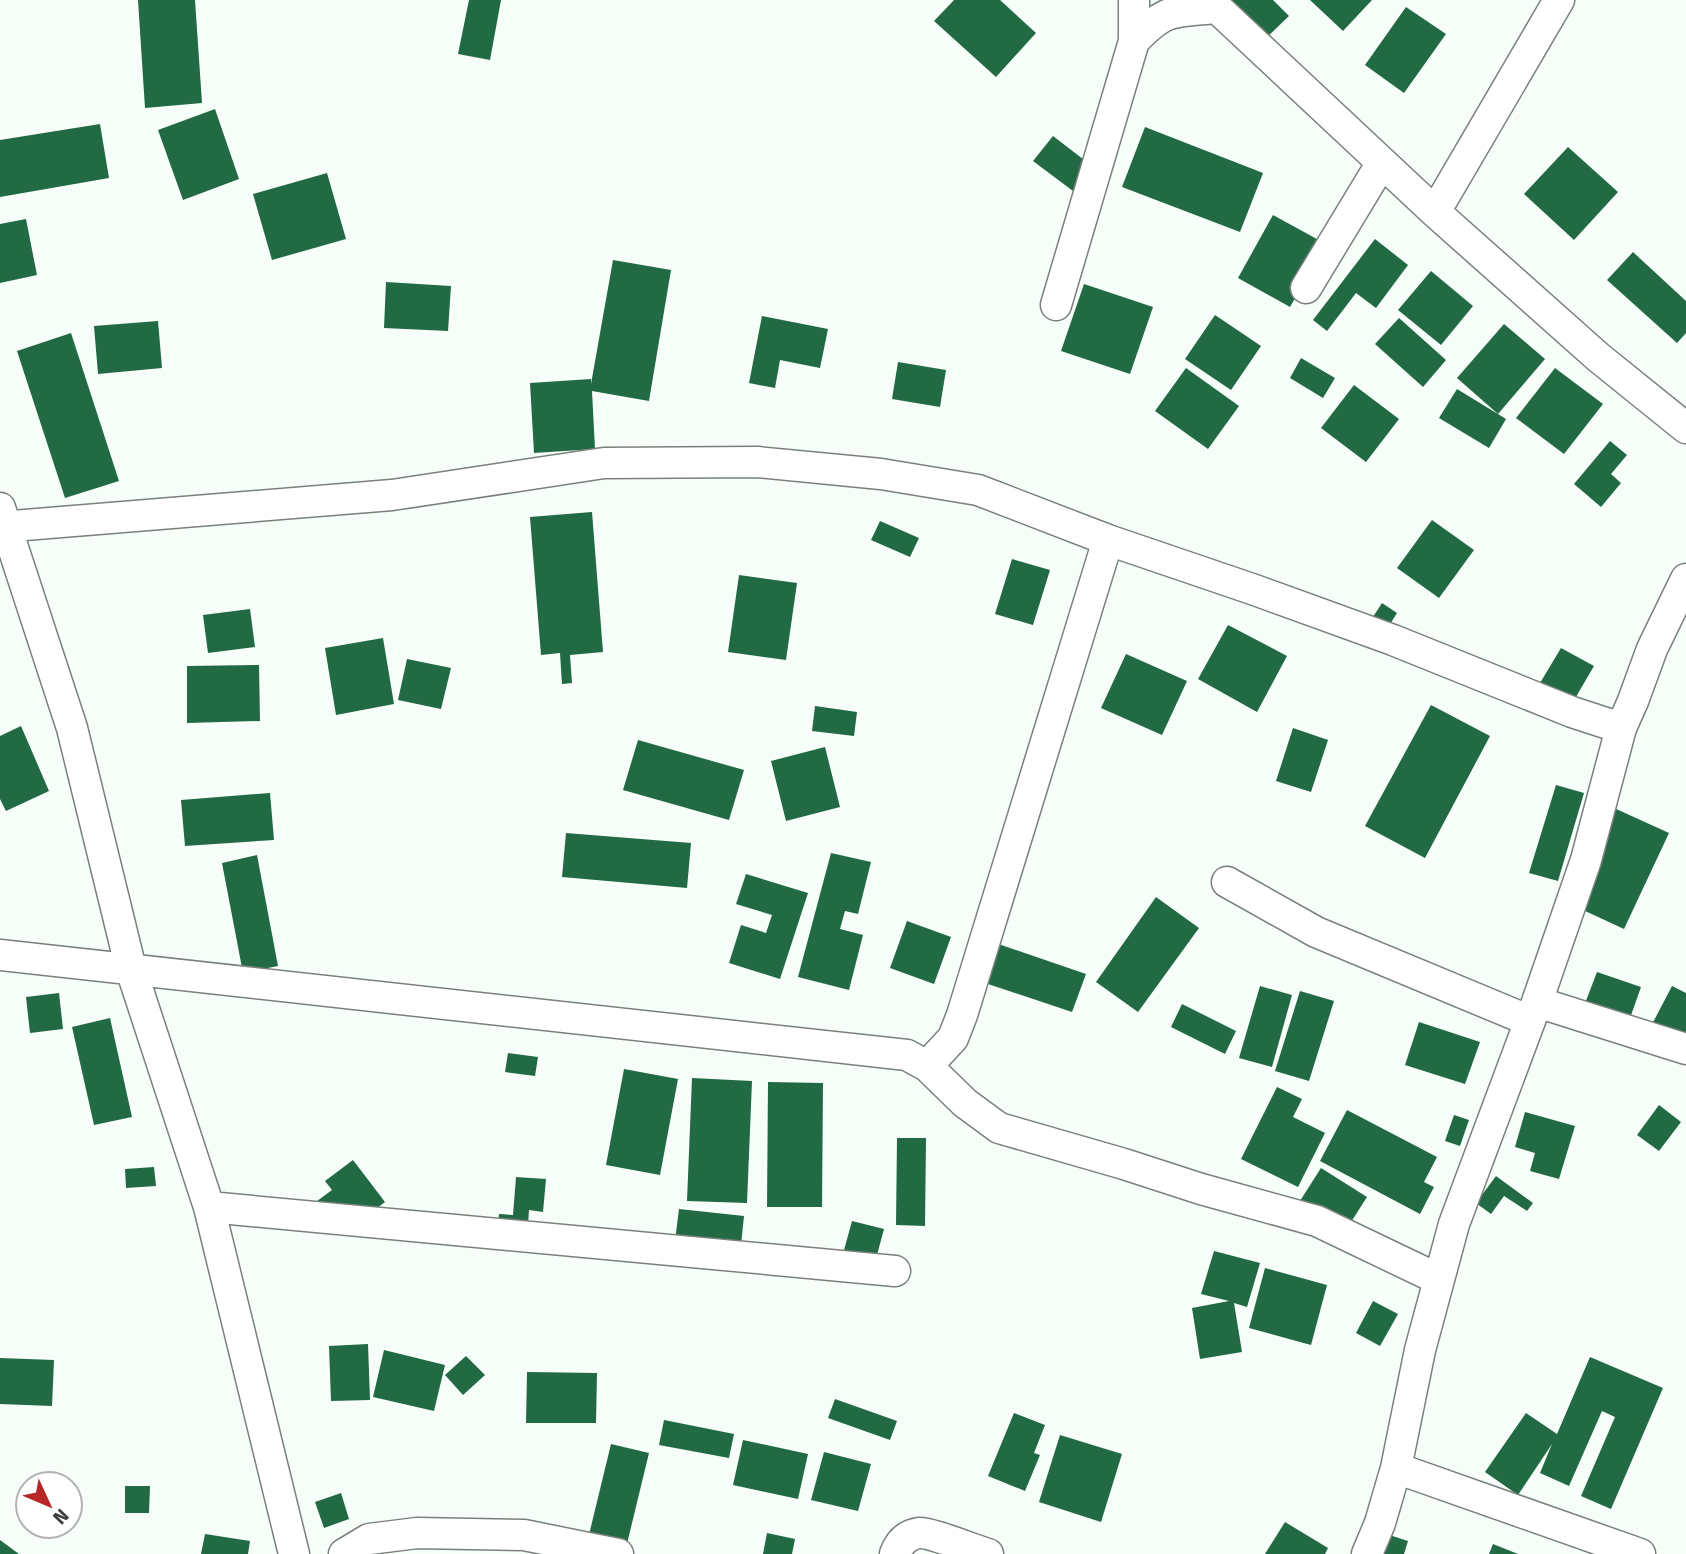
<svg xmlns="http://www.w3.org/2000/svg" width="1686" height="1554" font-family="'Fira Sans',sans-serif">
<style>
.building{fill:#216a43}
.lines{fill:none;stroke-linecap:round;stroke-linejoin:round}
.street-casing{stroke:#7a807c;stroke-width:33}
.street{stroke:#fff;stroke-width:30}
</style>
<rect width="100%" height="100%" fill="#f7fdf9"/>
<!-- building -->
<path class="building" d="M138,0h57l7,103 -57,5z
M469,0h32l-11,60 -32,-6z
M954,0h46l36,33 -40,44 -62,-56z
M1227,0h46l16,16 -24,23z
M1310,0h62l-29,31z
M1406,7l40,27 -42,59 -39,-28z
M215,109l24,70 -56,21 -25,-70z
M100,124l9,54 -109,19v-57z
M1145,127l118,46 -23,59 -118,-45z
M1053,136l39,30 -19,25 -40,-30z
M1568,147l50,45 -44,48 -50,-46z
M327,173l19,66 -74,21 -19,-66z
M1273,215l53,29 -36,63 -52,-29z
M26,219l11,56 -37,8v-59z
M1375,239l33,26 -32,43 -20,-15 -29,38 -14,-11z
M1633,252l53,49v32l-9,10 -70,-63z
M613,260l58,10 -22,131 -57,-10 3,58 -61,4 -4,-70 61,-4v5z
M1431,271l42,35 -32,39 -43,-35z
M386,282l65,4 -3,45 -64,-3z
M1084,284l69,23 -23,67 -69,-23z
M1215,315l46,31 -30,44 -46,-31z
M762,316l66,13 -8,39 -40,-8 -5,28 -26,-5z
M1399,318l47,42 -23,27 -48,-43z
M158,321l4,47 -64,6 -4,-48z
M1504,324l41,35 -47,55 -41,-36z
M71,333l48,148 -54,17 -48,-147z
M1301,358l34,20 -12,20 -33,-20z
M898,362l48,8 -6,37 -48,-8z
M1186,368l53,38 -31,43 -53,-38z
M1555,368l48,36 -39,50 -48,-36z
M1354,385l45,34 -33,43 -45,-34z
M1457,389l49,30 -17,29 -50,-30z
M1610,441l17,14 -16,19 10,9 -20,24 -27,-23z
M592,512l11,140 -33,3 2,28 -10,1 -2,-31 -19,2 -11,-138z
M1432,520l42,30 -35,48 -42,-30z
M880,521l39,17 -9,19 -39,-17z
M1012,559l38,11 -17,55 -38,-11z
M739,575l58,8 -11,77 -58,-8z
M1382,603l15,10 -10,16 -16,-9z
M250,609l5,38 -47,6 -5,-38z
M1228,625l59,31 -30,56 -59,-33z
M383,638l11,66 -58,11 -11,-67z
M1561,648l33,18 -24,41 -33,-19z
M1126,654l61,27 -25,54 -61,-27z
M407,659l44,9 -10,41 -43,-9z
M259,665l1,56 -73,2v-57z
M1431,705l59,31 -65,122 -60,-32z
M815,706l42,6 -3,24 -42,-5z
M21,726l28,65 -43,20 -6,-12v-63z
M1293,728l35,12 -17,52 -35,-11z
M638,740l106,30 -15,50 -106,-30z
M825,747l15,60 -54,14 -15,-60z
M1556,785l28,8 -26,88 -29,-8z
M270,793l4,47 -89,6 -4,-46z
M1614,808l55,25 -45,96 -54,-25z
M566,833l125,10 -4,45 -125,-11z
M831,853l40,9 -13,52 -13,-3 -5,18 23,6 -14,55 -51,-13z
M257,855l21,111 -35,7 -21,-110z
M746,874l62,19 -28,86 -51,-16 12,-38 25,8 6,-18 -36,-11z
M1156,897l43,31 -61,84 -42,-30z
M907,921l44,16 -17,47 -44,-16z
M984,939l102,35 -14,38 -102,-34z
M1597,972l44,15 -12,34 -45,-15z
M1260,986l32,9 -20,72 -33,-9z
M1672,986l14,7v59l-38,-20z
M1300,991l34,10 -25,80 -34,-10z
M59,993l4,36 -33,4 -4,-36z
M1182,1004l54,27 -11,23 -54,-27z
M110,1018l22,99 -38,8 -22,-98z
M1419,1022l61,20 -15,42 -60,-19z
M508,1053l30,4 -3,19 -30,-4z
M624,1069l54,10 -18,96 -54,-10z
M692,1078l60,3 -5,122 -60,-2z
M768,1082l55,1 -1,124h-55z
M1277,1087l25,12 -9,18 32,16 -27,54 -57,-28z
M1659,1105l22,17 -22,29 -22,-16z
M1347,1110l90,47 -13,25 10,5 -14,27 -100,-53z
M1525,1112l50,14 -16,53 -29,-8 5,-18 -20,-6z
M1454,1115l15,5 -9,26 -15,-5z
M897,1138h29l-1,88 -29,-1z
M353,1160l32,42 -29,22 -47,-17 23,-17 -7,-9z
M154,1167l2,19 -30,2 -1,-19z
M1321,1168l46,29 -30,47 -46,-29z
M1496,1176l37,27 -6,8 -23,-15 -13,18 -15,-11z
M516,1177l30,2 -3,33 -14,-2 -2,32 -30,-2 2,-26 14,1z
M679,1209l65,7 -5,48 -66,-7z
M852,1221l32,8 -14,52 -32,-9z
M1214,1251l46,12 -13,44 -13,-4 8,49 -42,7 -8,-51 37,-7 -28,-7z
M1265,1268l62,17 -16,60 -62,-17z
M1373,1301l25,13 -18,32 -24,-13z
M368,1344l2,56 -39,1 -2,-55z
M384,1350l61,15 -11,46 -61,-14z
M466,1356l19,19 -22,20 -18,-20z
M1590,1357l73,31 -52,121 -30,-13 34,-79 -13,-6 -33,75 -29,-13 12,-29 -34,51 -33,-23 41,-59 31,21z
M0,1358l54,2 -2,46 -52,-2z
M527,1372l70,1 -1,50h-70z
M835,1399l62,22 -7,19 -62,-22z
M1014,1413l31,12 -11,28 6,2 -15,36 -37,-15z
M664,1420l70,14 -5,24 -70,-13z
M1060,1435l62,19 -21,68 -62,-20z
M743,1440l65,14 -10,45 -65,-14z
M611,1444l38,9 -24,99 -38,-9z
M824,1452l47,12 -13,47 -47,-11z
M125,1486h25l-1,27h-24z
M341,1493l8,26 -25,9 -9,-26z
M1285,1522l43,26 -3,6h-60z
M1380,1532l28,9 -4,13h-32z
M767,1533l28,6 -3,15h-29z
M205,1534l45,7 -2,13h-47z
M0,1540l19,14h-19z
M1493,1544l25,10h-29z"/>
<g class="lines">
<!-- street casing -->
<g class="street-casing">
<path id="street" d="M1204,0l13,8 218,204 163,145 88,71
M1134,41c32,-33 38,-29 83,-33
M1435,212l124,-212
M1306,288l75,-124
M1056,305l78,-264v-41
M0,508l72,220 59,241 78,238 85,347
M0,527l392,-32 212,-32 153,-1 124,12 97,16 130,50 144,49 141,51 179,72 49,16 12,-27 19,-52 34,-70
M1227,882l89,50 214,89
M0,955l907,100 20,11 38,37 34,25 125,36 77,25 116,32 121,58
M1537,1002l149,47
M927,1066l26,-28 9,-23 146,-475
M209,1207l686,64
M1396,1468l244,86
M344,1554l25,-15 48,-6 107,2 94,19
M895,1554c4,-11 11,-19 24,-21 11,-1 55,17 69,21
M1367,1554l13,-31 16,-55 24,-118 34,-126 83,-222 49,-142 35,-132"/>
</g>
<!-- street -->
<use href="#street" class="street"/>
</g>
<!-- north arrow -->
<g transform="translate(49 1505) rotate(134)"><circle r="33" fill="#ffffff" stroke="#b1b2b1" stroke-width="2"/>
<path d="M0-5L12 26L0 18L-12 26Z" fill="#b62725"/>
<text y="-10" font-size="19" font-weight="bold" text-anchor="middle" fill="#3b3e3c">N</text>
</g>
</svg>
